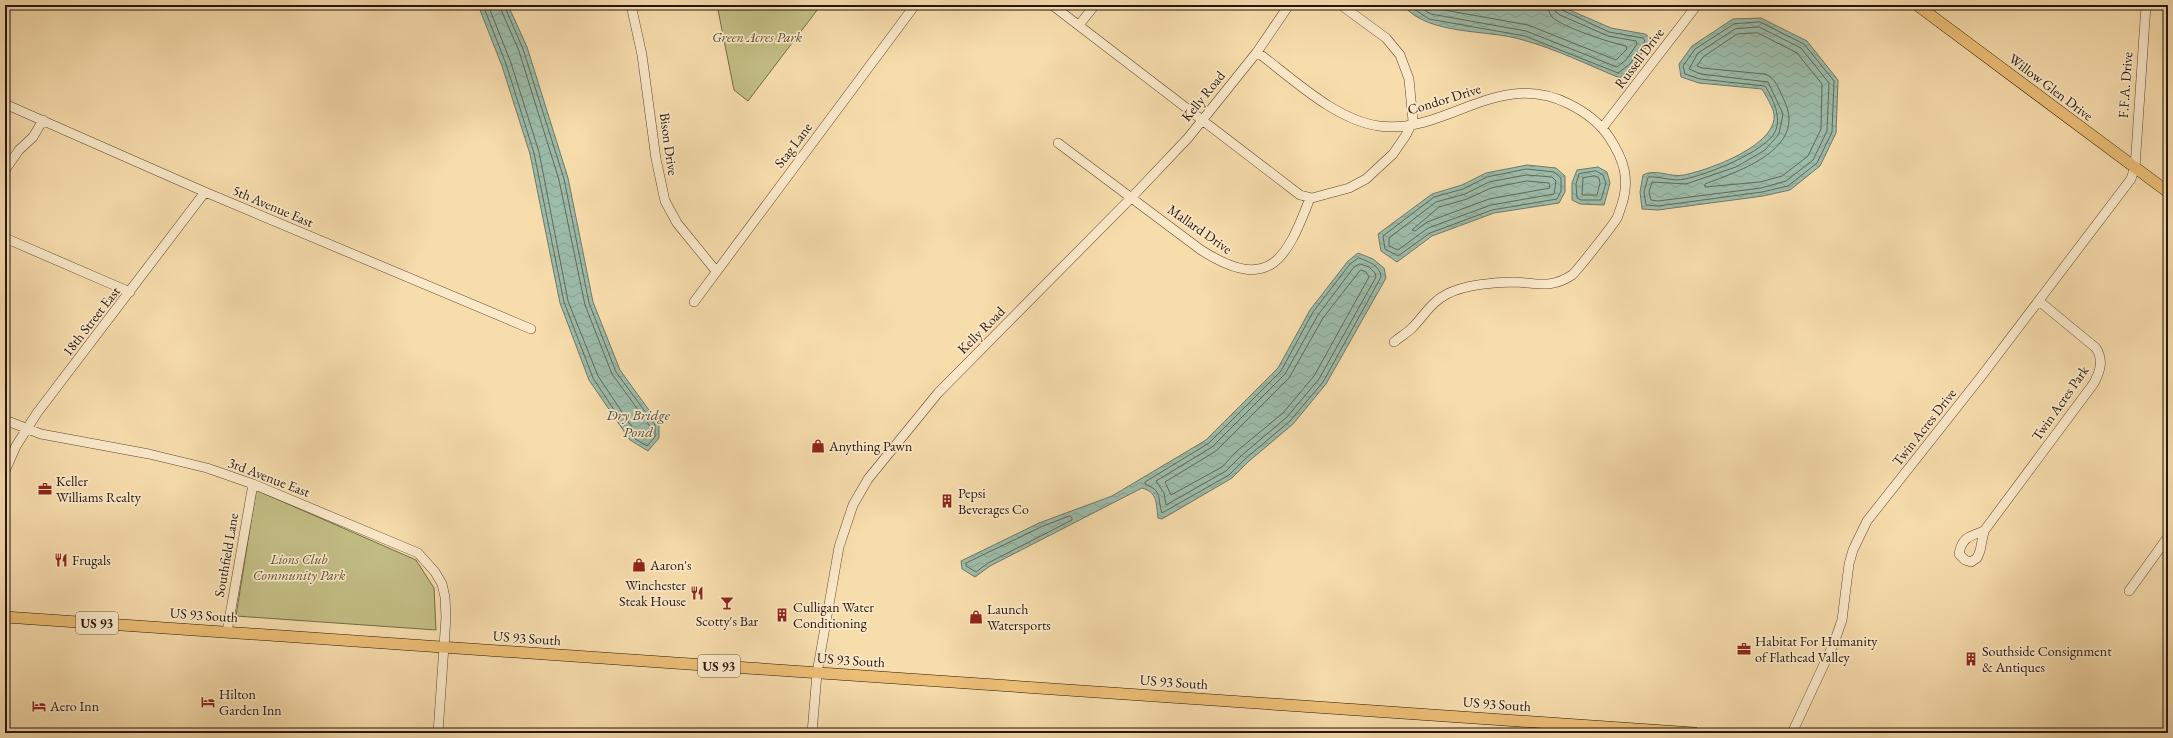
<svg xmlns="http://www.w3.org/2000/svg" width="2173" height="738" font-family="'EB Garamond',serif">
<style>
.green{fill:#c3be85;stroke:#746a48}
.water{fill:url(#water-waves);stroke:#6d796a}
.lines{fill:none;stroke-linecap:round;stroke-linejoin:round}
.shore{stroke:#61685a;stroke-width:1}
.minor-casing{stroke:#5a4732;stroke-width:10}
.major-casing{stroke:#25150a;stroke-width:12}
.minor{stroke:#fae8c9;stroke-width:9}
.major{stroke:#ecbe76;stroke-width:11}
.labels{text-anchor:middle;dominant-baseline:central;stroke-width:3.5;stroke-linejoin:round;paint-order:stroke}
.shield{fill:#fae8c9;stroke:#655443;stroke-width:1}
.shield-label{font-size:13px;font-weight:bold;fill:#25150a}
.park-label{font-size:14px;font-style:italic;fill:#5c5035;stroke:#fae8c9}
.street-label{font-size:14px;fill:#25150a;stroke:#fae8c9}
.poi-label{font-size:14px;fill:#25150a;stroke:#fae8c9;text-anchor:start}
.water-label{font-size:15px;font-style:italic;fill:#4f4f42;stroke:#fae8c9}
</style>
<defs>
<pattern id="water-waves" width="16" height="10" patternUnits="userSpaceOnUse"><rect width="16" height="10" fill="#9dbcaa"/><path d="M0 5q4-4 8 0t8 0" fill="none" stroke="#87a191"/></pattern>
</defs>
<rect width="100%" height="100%" fill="#f7dcac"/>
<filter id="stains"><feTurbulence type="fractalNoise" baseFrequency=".005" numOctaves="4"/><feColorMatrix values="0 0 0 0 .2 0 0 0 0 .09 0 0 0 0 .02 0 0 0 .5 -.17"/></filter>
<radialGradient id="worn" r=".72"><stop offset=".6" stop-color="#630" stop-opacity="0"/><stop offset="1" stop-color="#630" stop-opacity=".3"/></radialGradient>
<!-- green -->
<path class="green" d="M717,5h104l-73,96 -14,-11z
M256,490l160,70 18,28 2,42 -200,-14z"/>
<!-- water -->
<path class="water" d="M478,5h30l19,42 41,131 25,124 27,68 39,54v14l-11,13 -18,-11 -41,-60 -29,-77 -30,-149 -28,-88z
M1403,5h155l53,23 34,6 7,5 -19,27 -13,12c-32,-13 -64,-29 -97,-38 -35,-11 -95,-4 -120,-35z
M1761,18l46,23 31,39 -2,53 -16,33 -30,24 -27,6 -105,14 -16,-1 -2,-17 3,-17c12,-7 28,3 41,0 25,-5 94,-30 90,-61 -1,-7 -8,-18 -12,-25l-63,-6 -18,-6 -2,-13 13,-18 41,-27z
M1527,165l29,3 9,8v16l-6,11 -65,10 -62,23 -35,26 -16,-11 -3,-17 54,-40 30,-9 24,-12z
M1598,167l9,5 3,11 -6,22 -24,-1 -8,-4v-17l5,-13z
M1358,253l15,6 11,9 2,10 -60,106 -33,40 -45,38 -16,16 -70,41 -4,-1c-2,-14 0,-26 -16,-30l-152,78 -15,11 -13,-8 -1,-8 78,-38 73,-27 94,-56 72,-72 32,-58 38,-49z"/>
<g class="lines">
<!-- shore -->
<path class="shore" d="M483,5l23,59 28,89 30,149 29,76 39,59 15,9 8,-9v-12l-39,-53 -27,-69 -25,-124 -41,-130 -19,-44
M488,5l23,58 28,89 29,149 30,75 38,57 10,6 4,-4v-9l-38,-52 -27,-69 -26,-125 -40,-129 -20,-46
M1408,5l21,14 96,17 93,37 12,-9 15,-23 -2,-3 -34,-6 -47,-22 -3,-5
M1416,5l15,9 95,17 91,36 9,-7 11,-16 -1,-3 -28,-5 -48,-21 -5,-4 -1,-6
M1427,5l6,3 95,17 88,35 11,-11 -1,-3c-15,-3 -64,-19 -74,-29 -3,-4 -4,-8 -4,-12
M1760,22l44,22 30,37 -2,51 -15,31 -29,23 -26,6 -104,14 -12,-1 -2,-13 4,-15c12,-1 25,5 37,2 21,-4 80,-27 90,-47 7,-15 -2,-33 -10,-46l-65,-7 -15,-5 -2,-8 12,-17 39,-25z
M1759,27l42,21 28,35 -2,48 -14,29 -27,21 -25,7 -103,13 -7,-1 -2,-8 3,-10 34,2 50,-17 29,-17 14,-16 4,-20 -15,-32 -67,-8 -12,-5 9,-16 37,-24z
M1758,33l39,20 25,31 -1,45 -13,27 -26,20 -22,6 -55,5v-3c34,-13 103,-35 79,-84 -5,-10 -8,-23 -20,-26l-62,-6 -5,-2 6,-9 34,-23z
M1527,169l27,3 7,6v13l-4,8 -65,11 -62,23 -32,23 -13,-7 -2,-13 51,-39 29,-8 24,-12z
M1596,171l7,4 3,8 -5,17h-20l-4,-2 -1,-14 3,-10z
M1527,175l25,2 4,4 -2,13 -63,11 -63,23 -30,22 -9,-4v-8l47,-36 29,-8 24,-12z
M1595,176l4,2 1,5 -3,12h-15l1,-17z
M1527,181l22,2 1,5 -61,11 -62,23 -12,9 -3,-1 27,-23 28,-8 24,-11z
M1359,258c10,4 21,7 22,19l-58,105 -33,39 -45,38 -16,16 -67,38c-5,-15 1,-22 -17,-29v-2l64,-39 72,-72 32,-59 37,-48z
M1360,264l9,3 6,6 1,4 -57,102 -32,38 -45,38 -16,16 -60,34 -2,-12 -8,-12 56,-34 73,-73 33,-59 36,-48z
M1361,270l5,2 3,5 -55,99 -31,37 -46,38 -15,16 -51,28 -6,-13 51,-31 73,-73 34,-60z
M1070,516l2,2v2l-84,43 -12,9 -10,-6v-3l75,-36z"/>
<!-- minor casing -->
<g class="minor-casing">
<path id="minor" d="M631,5l11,50 14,104 9,42 12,22 39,48
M1052,5l248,190 12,3 37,-10 17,-9 27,-25 13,-19 7,-14 -4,-42 -9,-24 -14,-17 -45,-33
M1079,25l16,-20
M1257,52c35,26 78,68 122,74 67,9 119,-58 190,-22 16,8 30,18 40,33 15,23 21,41 13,67 -2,5 -3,10 -5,14 -4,7 -40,53 -45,57 -21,14 -35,8 -58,7 -20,0 -50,3 -67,12 -16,8 -23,22 -35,34 -5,5 -12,9 -18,14
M5,104l200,88 326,137
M1603,127l94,-122
M1058,143l143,107c68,43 85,11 109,-52
M5,170l14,-20 14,-13 10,-17
M5,238l125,54
M694,302l221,-297
M5,420l36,14 108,20 58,14 46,16 165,69 17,19 7,12 3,13 1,20 -8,116
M5,471l11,-25 21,-33 168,-221
M1984,531l-4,20 -3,7 -6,4 -6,-2 -6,-6c3,-17 11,-18 25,-23l110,-148c6,-12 10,-22 2,-35l-57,-47
M2129,591l39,-54
M227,632l26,-148
M812,733l5,-60 22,-126 14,-42 15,-26 70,-86 194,-196 56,-59 69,-86 32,-47
M1792,733l42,-90 8,-23 7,-56 4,-14 14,-29 113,-143 151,-199 4,-12 11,-162"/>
</g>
<!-- major casing -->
<g class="major-casing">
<path id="major" d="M1917,5l251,187
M5,617l1689,116"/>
</g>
<!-- minor -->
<use href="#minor" class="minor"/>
<!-- major -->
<use href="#major" class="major"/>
</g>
<!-- icons -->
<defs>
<g id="shop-bare" transform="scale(1.08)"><path d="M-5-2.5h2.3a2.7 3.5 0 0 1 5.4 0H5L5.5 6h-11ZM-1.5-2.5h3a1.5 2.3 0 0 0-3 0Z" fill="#8f2418" stroke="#fae8c9" stroke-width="2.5" paint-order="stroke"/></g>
<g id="office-bare" transform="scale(1.08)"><path d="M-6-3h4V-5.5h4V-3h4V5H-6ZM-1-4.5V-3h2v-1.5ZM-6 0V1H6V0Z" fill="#8f2418" stroke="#fae8c9" stroke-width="2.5" paint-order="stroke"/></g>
<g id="building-bare" transform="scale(1.08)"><path d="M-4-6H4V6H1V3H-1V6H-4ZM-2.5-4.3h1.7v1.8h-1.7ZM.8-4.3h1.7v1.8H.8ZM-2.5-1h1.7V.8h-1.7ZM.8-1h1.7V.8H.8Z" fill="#8f2418" stroke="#fae8c9" stroke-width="2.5" paint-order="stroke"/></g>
<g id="restaurant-bare" transform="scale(1.08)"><path d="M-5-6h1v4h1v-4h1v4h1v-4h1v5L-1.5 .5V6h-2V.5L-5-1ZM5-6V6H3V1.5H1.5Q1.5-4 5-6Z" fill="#8f2418" stroke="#fae8c9" stroke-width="2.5" paint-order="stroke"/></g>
<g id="bar-bare" transform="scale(1.08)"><path d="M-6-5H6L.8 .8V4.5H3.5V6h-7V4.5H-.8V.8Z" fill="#8f2418" stroke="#fae8c9" stroke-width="2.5" paint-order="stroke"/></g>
<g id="hotel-bare" transform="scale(1.08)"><path d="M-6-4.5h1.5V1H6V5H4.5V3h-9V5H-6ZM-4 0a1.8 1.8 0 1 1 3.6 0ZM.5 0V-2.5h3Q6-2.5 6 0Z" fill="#8f2418" stroke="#fae8c9" stroke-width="2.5" paint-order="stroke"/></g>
</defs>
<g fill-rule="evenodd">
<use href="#shop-bare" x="818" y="446"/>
<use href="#office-bare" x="45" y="489"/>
<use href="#building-bare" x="947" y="501"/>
<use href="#restaurant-bare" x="61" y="560"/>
<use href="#shop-bare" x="639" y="565"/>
<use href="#restaurant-bare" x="697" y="593"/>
<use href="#bar-bare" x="727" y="603"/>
<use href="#building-bare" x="782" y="615"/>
<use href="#shop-bare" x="976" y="617"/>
<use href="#office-bare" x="1744" y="649"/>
<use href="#building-bare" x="1971" y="659"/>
<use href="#hotel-bare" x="208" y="702"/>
<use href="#hotel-bare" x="39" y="706"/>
</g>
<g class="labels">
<!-- shield labels -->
<g class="shield">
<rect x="76" y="612" width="42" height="22" rx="3"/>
<rect x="698" y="655" width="42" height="22" rx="3"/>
</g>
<g class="shield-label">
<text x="97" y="623">US 93</text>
<text x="719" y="666">US 93</text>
</g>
<!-- park labels -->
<g class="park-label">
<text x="757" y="37">Green Acres Park</text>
<text x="299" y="559">Lions Club<tspan x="299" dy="16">Community Park</tspan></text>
</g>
<!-- street labels -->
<g class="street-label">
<text transform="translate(1639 58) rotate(-53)">Russell Drive</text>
<text transform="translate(2125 85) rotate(-86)">F.F.A. Drive</text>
<text transform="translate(2051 87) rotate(37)">Willow Glen Drive</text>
<text transform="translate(1203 96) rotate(-51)">Kelly Road</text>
<text transform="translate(1444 99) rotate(-17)">Condor Drive</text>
<text transform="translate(669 144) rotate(82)">Bison Drive</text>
<text transform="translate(793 145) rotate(-53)">Stag Lane</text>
<text transform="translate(273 206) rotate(23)">5th Avenue East</text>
<text transform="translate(1200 229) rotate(35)">Mallard Drive</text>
<text transform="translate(91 321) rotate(-52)">18th Street East</text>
<text transform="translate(981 330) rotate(-45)">Kelly Road</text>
<text transform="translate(2060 403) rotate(-55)">Twin Acres Park</text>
<text transform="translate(1924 427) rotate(-52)">Twin Acres Drive</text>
<text transform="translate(269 477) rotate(21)">3rd Avenue East</text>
<text transform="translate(226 555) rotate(-80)">Southfield Lane</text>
<text transform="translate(204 615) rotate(4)">US 93 South</text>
<text transform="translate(527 638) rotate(4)">US 93 South</text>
<text transform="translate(851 660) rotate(4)">US 93 South</text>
<text transform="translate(1174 682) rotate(4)">US 93 South</text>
<text transform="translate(1497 704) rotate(4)">US 93 South</text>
</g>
<!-- poi labels -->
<g class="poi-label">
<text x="829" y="446">Anything Pawn</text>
<text x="56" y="481">Keller<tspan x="56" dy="16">Williams Realty</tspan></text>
<text x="958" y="493">Pepsi<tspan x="958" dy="16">Beverages Co</tspan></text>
<text x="72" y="560">Frugals</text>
<text x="650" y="565">Aaron's</text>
<text x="686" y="585" text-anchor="end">Winchester<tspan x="686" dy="16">Steak House</tspan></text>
<text x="793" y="607">Culligan Water<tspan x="793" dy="16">Conditioning</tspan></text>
<text x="987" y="609">Launch<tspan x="987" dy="16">Watersports</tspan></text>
<text x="727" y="621" text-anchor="middle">Scotty's Bar</text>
<text x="1755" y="641">Habitat For Humanity<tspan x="1755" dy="16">of Flathead Valley</tspan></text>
<text x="1982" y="651">Southside Consignment<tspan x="1982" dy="16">&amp; Antiques</tspan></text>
<text x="219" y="694">Hilton<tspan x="219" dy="16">Garden Inn</tspan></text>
<text x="50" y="706">Aero Inn</text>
</g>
<!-- water labels -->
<g class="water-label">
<text x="638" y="414">Dry Bridge<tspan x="638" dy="17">Pond</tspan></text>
</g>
</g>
<!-- margin -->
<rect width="2173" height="738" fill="none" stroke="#f7dcac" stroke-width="20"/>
<rect x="6" y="6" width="2161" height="726" fill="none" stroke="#25150a" stroke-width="2"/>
<rect x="10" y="10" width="2153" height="718" fill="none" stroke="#25150a"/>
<rect width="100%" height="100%" filter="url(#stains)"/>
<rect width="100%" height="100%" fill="url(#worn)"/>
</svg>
